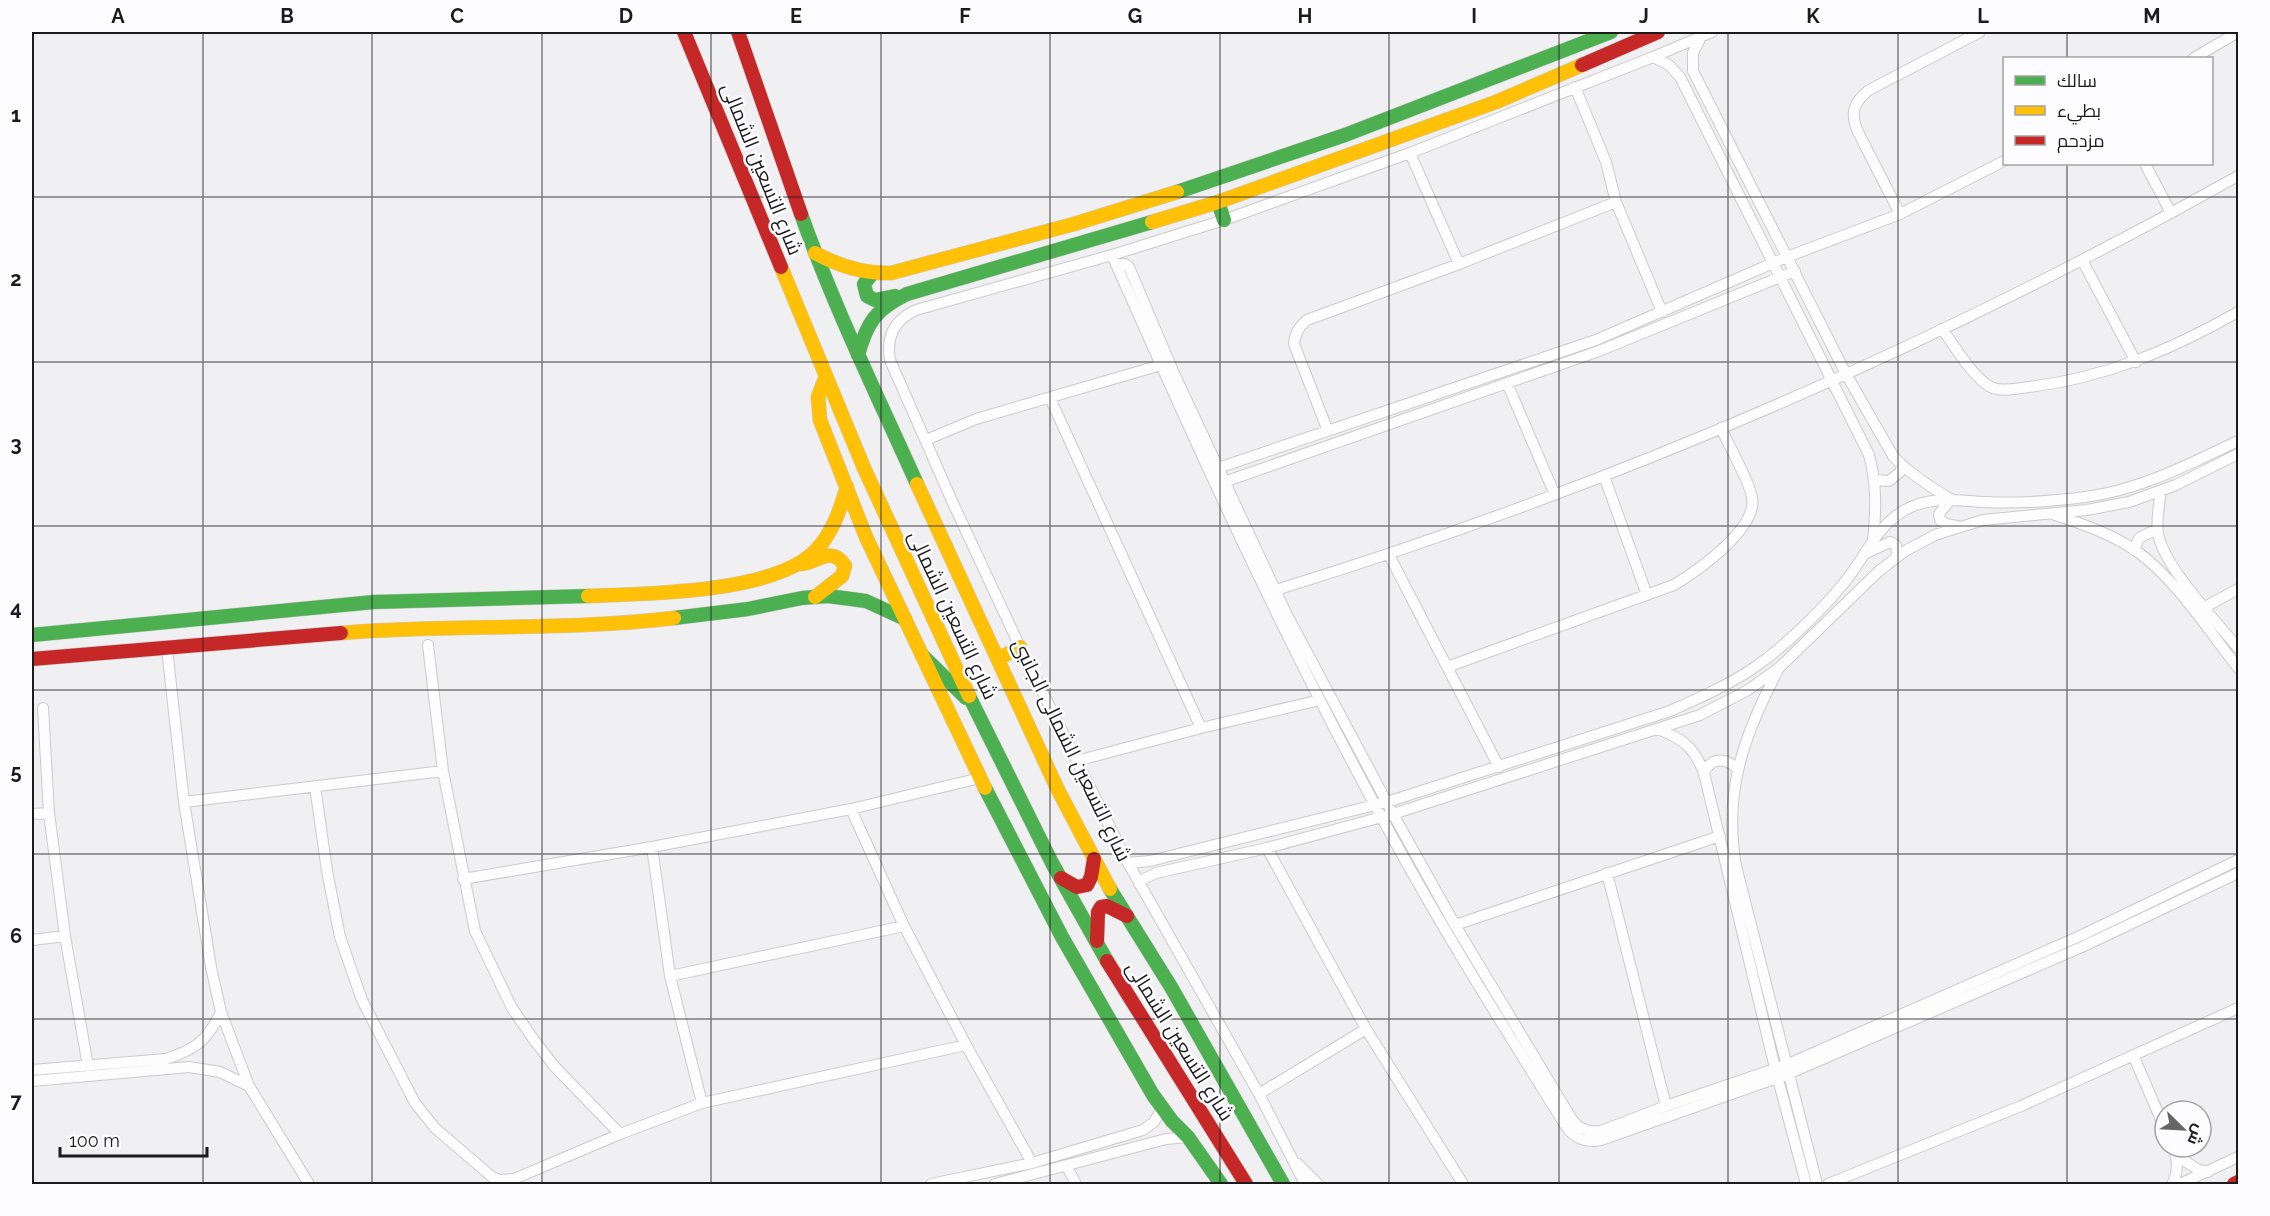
<svg xmlns="http://www.w3.org/2000/svg" width="2270" height="1216" font-family="Raleway,Cairo,sans-serif">
<style>
.lines{fill:none;stroke-linecap:round;stroke-linejoin:round}
.street-casing{stroke:#cbcacc;stroke-width:12}
.fast-casing{stroke:#cbcacc;stroke-width:15}
.slow-casing{stroke:#cbcacc;stroke-width:15}
.jam-casing{stroke:#cbcacc;stroke-width:15}
.street{stroke:#fdfdfd;stroke-width:10}
.fast{stroke:#4caf50;stroke-width:14}
.slow{stroke:#ffc107;stroke-width:14}
.jam{stroke:#c62828;stroke-width:14}
.grid{fill:none;stroke:#1b1b1c;stroke-width:1.5;stroke-opacity:0.55}
.labels{text-anchor:middle;dominant-baseline:central;stroke-width:5;stroke-linejoin:round;paint-order:stroke}
.street-label{font-size:20px;fill:#1b1b1c;stroke:#fdfcff}
.neatline{fill:none;stroke:#1b1b1c;stroke-width:2}
.grid-label{font-size:20px;text-anchor:middle;font-weight:bold;fill:#1b1b1c}
</style>
<rect width="100%" height="100%" fill="#f0eff2"/>
<g class="lines">
<!-- street casing -->
<g class="street-casing">
<path id="street" d="M1701,37l-8,16v18l153,303 47,82c17,18 37,31 58,43l-12,15 1,6 6,4 11,2
M1653,57l16,8 11,12 189,378c8,29 7,56 4,85
M2194,58l44,-26
M1575,87l31,75 10,40 46,110
M1410,153l49,111
M2145,164l26,49
M1900,214l-42,-82c-8,-18 -5,-30 11,-42l111,-58
M1112,255c84,190 170,380 270,563 57,106 121,208 185,310 9,11 19,15 34,12l187,-66 296,-128 154,-73
M2082,260l54,102
M1116,265l9,-1 4,3 44,104 112,240 108,203 62,111 118,196c8,9 17,12 28,10l65,-25 120,-41 294,-129 158,-76
M1942,329c12,16 33,52 51,59 11,4 25,0 36,-1 76,-9 144,-38 209,-75
M1507,383l48,112
M1050,398l151,330
M1328,431l-34,-87c1,-11 5,-17 13,-24l152,-56 157,-62
M926,440l50,-21 185,-54
M1218,468l378,-128 191,-83 113,-43 104,-53
M1604,476l43,119
M1875,480l14,1 11,-9 2,-6
M1224,482l375,-131 196,-80
M2161,491c-2,14 -5,28 -3,42 5,33 58,88 80,115
M2055,515c28,9 56,19 80,35 40,28 73,80 103,118
M2134,550l5,-12 12,-6 7,1
M1864,554l26,-12 6,3 1,12
M1389,555l110,212
M1276,590c334,-103 657,-243 962,-414
M2205,607l33,-18
M428,645l15,126 32,160 37,77 22,32 21,27 65,67
M167,649l17,153 27,165 10,45 28,74 60,98
M1447,667l227,-82c23,-14 84,-56 78,-88 -4,-19 -22,-49 -31,-69
M1778,670c-34,65 -55,122 -42,196l81,318
M43,708l6,105 16,123 23,130
M1658,729c25,10 36,18 46,44l71,295 31,116
M1076,761l125,-33 119,-28
M1704,773c8,-17 22,-15 34,-4
M315,786l12,85 13,66 22,63 53,103 20,25 57,49 8,3 14,-1 106,-45 82,-31 264,-58
M184,802l259,-31
M851,809l53,117 62,119 66,118
M32,814l17,-1
M652,847l18,129 32,127
M1267,848l99,181 97,155
M1128,863l22,-2 237,-59 283,-91c29,-13 59,-26 85,-44 29,-20 67,-57 89,-84 21,-25 32,-57 61,-73 26,-15 52,-9 80,-8 33,2 68,-1 100,-5 55,-7 104,-33 153,-56
M1607,873l59,233
M463,879l189,-32 199,-38 129,-31
M1139,884l5,-5 12,-6 111,-25 126,-34 307,-99 48,-25 32,-23 99,-96 26,-20 30,-16 48,-15 104,-10 42,-8 47,-17 62,-31
M1455,925l265,-89
M32,940l33,-4
M670,976l234,-50
M2133,1055l32,74
M32,1070l134,-11c30,-10 41,-18 55,-47
M32,1081l157,-14 31,5 29,14
M1259,1094l107,-65
M2177,1156l20,13 11,3
M1298,1164l20,20
M1067,1167l9,17
M931,1184l101,-21 111,-33 11,-8 8,-14
M995,1184l171,-45 22,-2
M1305,1184l-46,-90 -131,-231 -108,-216 -68,-146 -62,-141c-4,-23 4,-40 26,-50l196,-55 112,-35 186,-67 243,-96 59,-25
M1828,1184l193,-78 217,-98
M2172,1184c7,-12 6,-24 1,-37
M2180,1184l58,-27"/>
</g>
<!-- fast casing -->
<g class="fast-casing">
<path id="fast" d="M1177,192l168,-57 266,-103
M1218,202l6,18
M801,214c33,93 76,181 116,270
M872,274l-8,10 3,12 8,4 20,-4
M858,355c9,-33 18,-46 49,-61l245,-72
M674,618l74,-9 54,-11 26,-2 38,5 39,18
M32,635l342,-33 214,-6
M922,655l44,43
M969,696l83,167 55,98
M985,788l77,149 91,158 19,26 16,16 33,47
M1110,889l61,98 112,197"/>
</g>
<!-- slow casing -->
<g class="slow-casing">
<path id="slow" d="M1152,222l66,-20 278,-100 86,-37
M815,253c24,13 48,21 76,20l183,-49 103,-32
M781,267l83,201 105,228
M826,376l-8,21 2,23 46,117 119,251
M917,484l140,304 53,101
M801,564c18,-2 31,-19 44,2l-3,10 -27,21
M588,596c58,-2 184,-3 226,-44 18,-17 26,-42 33,-65
M341,633c111,-9 223,-2 333,-15
M998,659l22,-12"/>
</g>
<!-- jam casing -->
<g class="jam-casing">
<path id="jam" d="M684,32l97,235
M738,32l63,182
M1582,65l76,-33
M32,659l309,-26
M1061,878l16,9 10,-2 4,-8 3,-18
M1097,941l1,-29 3,-5 6,-1 20,10
M1107,961l139,223
M2234,1184l4,-2"/>
</g>
<!-- street -->
<use href="#street" class="street"/>
<!-- fast -->
<use href="#fast" class="fast"/>
<!-- slow -->
<use href="#slow" class="slow"/>
<!-- jam -->
<use href="#jam" class="jam"/>
</g>
<!-- grid -->
<path class="grid" d="M203,32v1152M372,32v1152M542,32v1152M711,32v1152M881,32v1152M1050,32v1152M1220,32v1152M1389,32v1152M1559,32v1152M1728,32v1152M1898,32v1152M2067,32v26M2067,164v1020M32,197h2206M32,362h2206M32,526h2206M32,690h2206M32,854h2206M32,1019h2206"/>
<g class="labels">
<!-- street labels -->
<g class="street-label">
<text transform="translate(762 169) rotate(68)">شارع التسعين الشمالى</text>
<text transform="translate(953 615) rotate(65)">شارع التسعين الشمالى</text>
<text transform="translate(1072 750) rotate(64)">شارع التسعين الشمالى الجانبى</text>
<text transform="translate(1180 1041) rotate(58)">شارع التسعين الشمالى</text>
</g>
</g>
<!-- border -->
<rect width="2270" height="1216" fill="none" stroke="#fdfcff" stroke-width="66"/>
<!-- legend -->
<rect x="2003" y="57" width="210" height="108" fill="#fdfcff" stroke="#a3a2a4" stroke-width="1.5"/>
<rect x="2015" y="76" width="30" height="9" fill="#4caf50" stroke="#a3a2a4" stroke-width="1.5"/>
<text x="2057" y="87" font-size="18" fill="#1b1b1c">سالك</text>
<rect x="2015" y="106" width="30" height="9" fill="#ffc107" stroke="#a3a2a4" stroke-width="1.5"/>
<text x="2057" y="117" font-size="18" fill="#1b1b1c">بطيء</text>
<rect x="2015" y="136" width="30" height="9" fill="#c62828" stroke="#a3a2a4" stroke-width="1.5"/>
<text x="2057" y="147" font-size="18" fill="#1b1b1c">مزدحم</text>
<!-- north arrow -->
<g transform="translate(2183 1129) rotate(114)"><circle r="28" fill="#fdfcff" stroke="#a3a2a4" stroke-width="1.5"/>
<path d="M0-4.5L10 22L0 15L-10 22Z" fill="#666567"/>
<text y="-9" font-size="16" font-weight="bold" text-anchor="middle" fill="#1b1b1c">ش</text>
</g>
<!-- scale -->
<path d="M60 1147v9h147v-9" fill="none" stroke="#1b1b1c" stroke-width="3"/>
<text x="69" y="1147" font-size="18" fill="#1b1b1c" stroke="#fdfcff" stroke-width="4.5" paint-order="stroke">100 m</text>
<rect x="33" y="33" width="2204" height="1150" class="neatline"/>
<g class="grid-label">
<text x="118" y="23">A</text>
<text x="287" y="23">B</text>
<text x="457" y="23">C</text>
<text x="626" y="23">D</text>
<text x="796" y="23">E</text>
<text x="965" y="23">F</text>
<text x="1135" y="23">G</text>
<text x="1305" y="23">H</text>
<text x="1474" y="23">I</text>
<text x="1644" y="23">J</text>
<text x="1813" y="23">K</text>
<text x="1983" y="23">L</text>
<text x="2152" y="23">M</text>
<text x="16" y="122">1</text>
<text x="16" y="286">2</text>
<text x="16" y="451">3</text>
<text x="16" y="615">4</text>
<text x="16" y="779">5</text>
<text x="16" y="943">6</text>
<text x="16" y="1108">7</text>
</g>
</svg>
